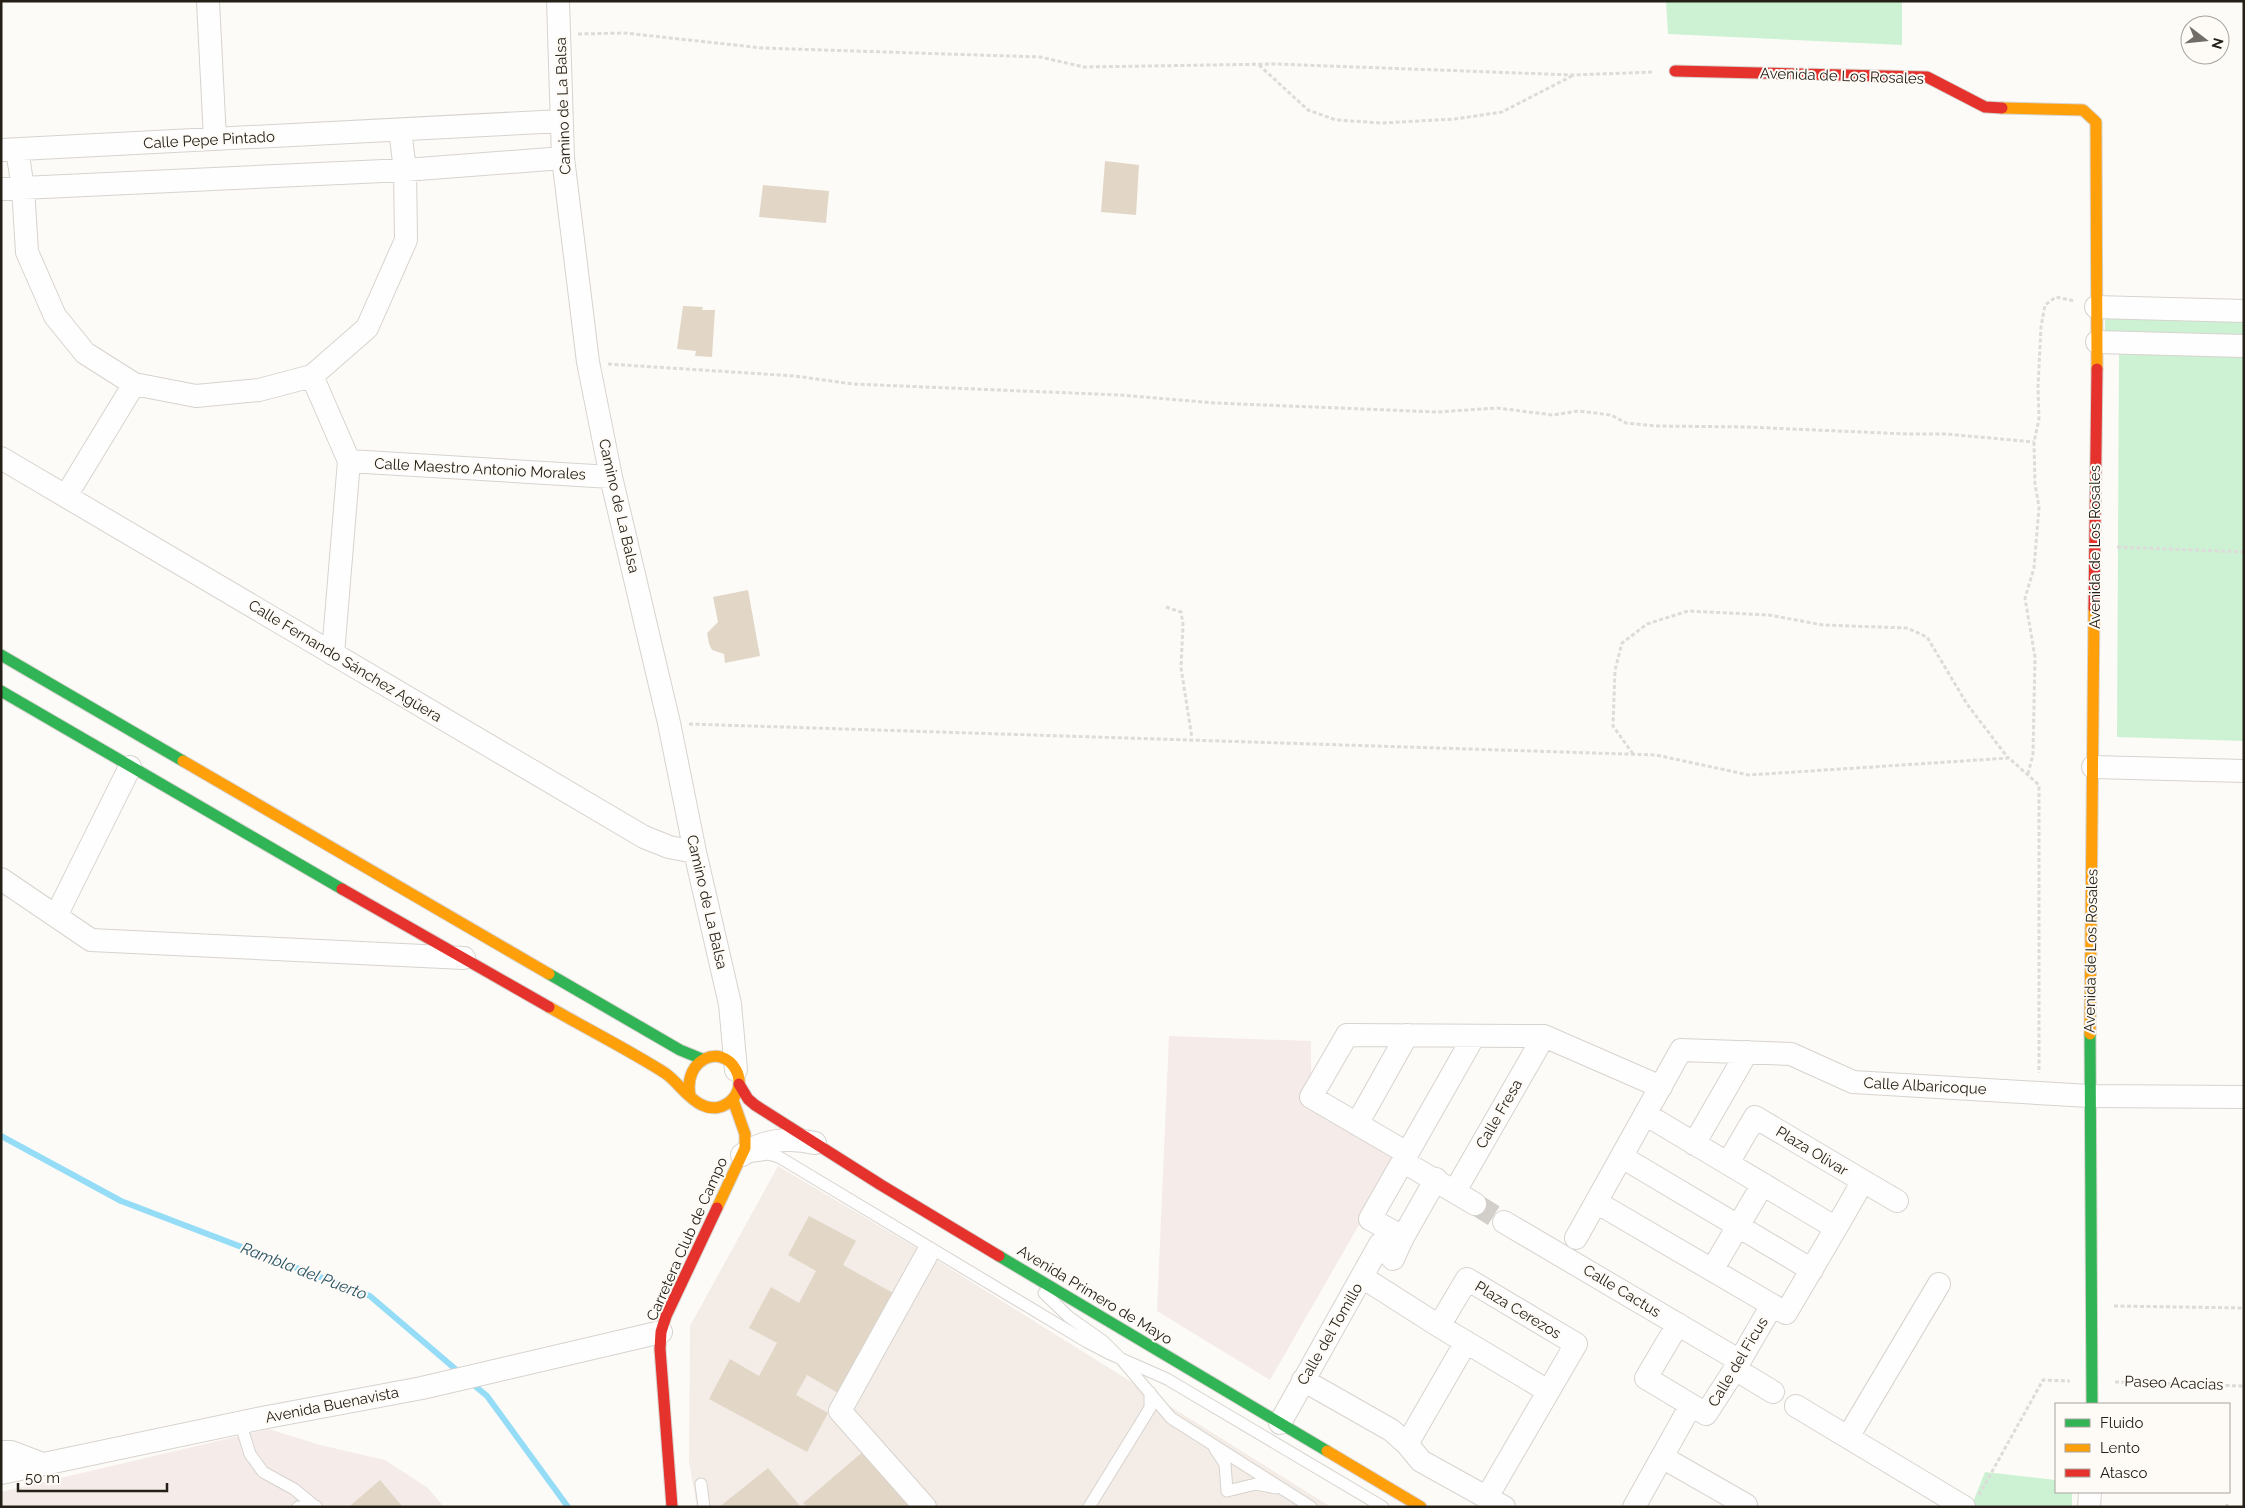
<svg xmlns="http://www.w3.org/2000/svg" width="2245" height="1508" font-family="Raleway,sans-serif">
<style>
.education{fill:#f5ebe9}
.medical{fill:#f4ece7}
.green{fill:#ccf2d3}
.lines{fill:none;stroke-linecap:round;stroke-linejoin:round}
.stream{stroke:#95dcf7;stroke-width:6}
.building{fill:#e2d7c7}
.street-tunnel{stroke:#d2cfcb;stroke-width:22;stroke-dasharray:22 11;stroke-linecap:butt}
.lane-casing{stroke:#d7d3ce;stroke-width:13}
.street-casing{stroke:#d7d3ce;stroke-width:24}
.fast-casing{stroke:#d7d3ce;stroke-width:13}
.slow-casing{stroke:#d7d3ce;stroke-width:13}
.jam-casing{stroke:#d7d3ce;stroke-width:13}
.path{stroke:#dddcda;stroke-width:3;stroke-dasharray:4 2.5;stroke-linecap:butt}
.lane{stroke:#fffefe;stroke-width:11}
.street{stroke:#fffefe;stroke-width:22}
.fast{stroke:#30b455;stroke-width:11}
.slow{stroke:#ff9f0a;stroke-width:11}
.jam{stroke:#e5322d;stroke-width:11}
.labels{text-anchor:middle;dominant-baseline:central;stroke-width:4;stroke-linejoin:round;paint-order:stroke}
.street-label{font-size:15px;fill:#252017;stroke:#fefbf7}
.water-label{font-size:16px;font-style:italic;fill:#275264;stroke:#fefbf7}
</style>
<rect width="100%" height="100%" fill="#fdfbf8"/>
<!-- education -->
<path class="education" d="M1169,1036l142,5v67l88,47 -129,225 -113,-69z
M269,1429l51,16 65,15 43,28 16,19h-443v-15z"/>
<!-- medical -->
<path class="medical" d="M778,1166l149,88 404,253h-634l-8,-45 1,-136z"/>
<!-- green -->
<path class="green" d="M1666,1h236v44l-234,-11z
M2105,314l139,5v17l-139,-2z
M2119,354l125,3v384l-127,-4z
M1985,1472l71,8v12h16v15h-101z"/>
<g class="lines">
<!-- stream -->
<path class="stream" d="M1,1136l120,65 249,95 90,77
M469,1381l18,15 81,111"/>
</g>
<!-- building -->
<path class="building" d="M1105,161l34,4 -3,50 -35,-3z
M763,185l66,6 -3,32 -67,-6z
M683,306l20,1 -1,3h13l-3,47 -17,-1 1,-5 -19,-2z
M748,590l12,66 -35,7 -1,-9 -12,-4 -3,-6 -2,-11 11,-11 -5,-25z
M809,1216l47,25 -13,24 50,28 -55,100 -31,-18 -11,20 32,18 -21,39 -98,-53 21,-40 29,17 18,-33 -28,-15 22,-41 28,16 17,-32 -28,-16z
M865,1450l49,57h-107l-4,-4z
M768,1468l33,39h-82z
M380,1480l23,27h-51l-1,-2z"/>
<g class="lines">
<!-- street-tunnel -->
<path class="street-tunnel" d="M1475,1204l29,18"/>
<!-- lane casing -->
<g class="lane-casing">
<path id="lane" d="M754,1156l14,-2 11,3 308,185 21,11 59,26 216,128
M1044,1293l25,24 34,24 19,19 49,58 140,89
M240,1422l10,32 13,18 31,17 22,18
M1215,1449l10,15 2,27 29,-7 20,4
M701,1484l3,23
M298,1507l18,-1
M1089,1507l61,-99v-16"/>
</g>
<!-- street casing -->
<g class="street-casing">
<path id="street" d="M208,1l7,138
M558,1l5,157 25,204 23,115 58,246 26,129 35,152 6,66
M1,150l560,-29
M17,150l6,38 4,64 28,64 30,37 49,31 62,12 63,-6 53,-14 55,-48 39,-88 -1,-70 -5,-40
M1,189l404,-19 158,-12
M2096,307l148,4
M2097,342l147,4
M312,376l37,85 -16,193
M1,458l643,379 25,10 26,5
M349,461l262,16
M66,496l68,-112
M2093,767l151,4
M1,879l90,61 373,18
M56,916l74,-149
M1645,1114l191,114 27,-47 -108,-64 -27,46
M1357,1124l50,-89
M1694,1144l53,-92
M1407,1153l-96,-56 36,-62 197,1 117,51
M742,1155c21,-15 47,-18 73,-12
M1622,1157l190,113
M1404,1162l71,42
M1863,1181l34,20
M1455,1191l89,-155
M1596,1202l176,103
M1504,1222l236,139
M1403,1237l33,-58
M1576,1238l105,-188 110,4 62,28 236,14 155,1
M1712,1270l51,-86
M1362,1277l77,49
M1678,1324l-32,54 60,36 29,-45 37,-64 14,8 50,-85
M1735,1369l38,23
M1303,1380l88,50 16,14 14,17 83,46
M1796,1406l168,101
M1280,1423l100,-179 13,15 10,-22 -33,-18 104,-183
M1848,1437l91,-153
M1407,1444l59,-102
M1,1452h10l29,11 -3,1
M1662,1457l84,48
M1,1473l261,-55 160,-30 239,-56
M1487,1497l89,-153 -109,-65 -28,47 109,65
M925,1507l-85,-96 87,-157
M1634,1507l57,-102
M2089,1507l1,-15"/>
</g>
<!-- fast casing -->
<g class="fast-casing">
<path id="fast" d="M1,655l182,106
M1,691l341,198
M549,974l131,76 22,9
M2090,1034l2,370
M999,1256l328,195"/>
</g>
<!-- slow casing -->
<g class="slow-casing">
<path id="slow" d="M2002,108l81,2 13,12 1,247
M183,761l366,213
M549,1007c38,22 78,42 116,66 13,9 22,25 37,32 22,11 46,-13 34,-35 -15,-28 -53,-10 -46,25
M2090,1034l4,-426
M717,1208l28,-60v-14l-12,-34
M1327,1451l94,56"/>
</g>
<!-- jam casing -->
<g class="jam-casing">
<path id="jam" d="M1675,71l252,6 58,30 17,1
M2094,608l3,-239
M342,889l207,118
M739,1084l9,15 7,6 126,80 118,71
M672,1507l-12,-158 1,-17 5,-16 51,-108"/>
</g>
<!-- path -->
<path class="path" d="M578,34l47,-1 137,15 278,9 44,10 191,-3 298,11 79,-3
M1259,65l49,45 28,10 46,3 73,-4 47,-7 70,-36
M608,364l187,12 58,8 267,11 95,8 222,9 60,-4 56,7 25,-4 33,4 15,8 30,3 91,1 160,7h39l88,8
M2117,547l127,5
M1166,607l15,5 2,12 -2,44 11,70
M689,724l967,31 93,20 260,-17 30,27v288
M1633,754l-20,-28 2,-56 7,-27 25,-19 41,-13 81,4 54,10 84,3 20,9 40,67 41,54
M2028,774l5,-20 2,-97 -10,-59 9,-30 5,-61 -4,-23 -1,-42 5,-23 -1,-33 3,-59 4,-22 11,-8 19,4
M2114,1306l130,2
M2115,1382l129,4
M1979,1495l64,-115 27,1
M2227,1507v-3"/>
<!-- lane -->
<use href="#lane" class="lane"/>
<!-- street -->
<use href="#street" class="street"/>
<!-- fast -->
<use href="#fast" class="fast"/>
<!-- slow -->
<use href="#slow" class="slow"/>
<!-- jam -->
<use href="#jam" class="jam"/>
</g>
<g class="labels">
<!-- street labels -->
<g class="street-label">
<text transform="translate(1842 76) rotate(2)">Avenida de Los Rosales</text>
<text transform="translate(563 106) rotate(-92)">Camino de La Balsa</text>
<text transform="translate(209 140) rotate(-3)">Calle Pepe Pintado</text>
<text transform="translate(480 469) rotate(3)">Calle Maestro Antonio Morales</text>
<text transform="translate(619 506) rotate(77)">Camino de La Balsa</text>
<text transform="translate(2095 547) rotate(-90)">Avenida de Los Rosales</text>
<text transform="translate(345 661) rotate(31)">Calle Fernando Sánchez Agüera</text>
<text transform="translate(707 902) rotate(77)">Camino de La Balsa</text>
<text transform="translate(2091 951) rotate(-89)">Avenida de Los Rosales</text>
<text transform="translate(1925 1086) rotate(3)">Calle Albaricoque</text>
<text transform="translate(1499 1114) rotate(-60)">Calle Fresa</text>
<text transform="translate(1812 1151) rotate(31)">Plaza Olivar</text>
<text transform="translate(687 1239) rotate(-66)">Carretera Club de Campo</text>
<text transform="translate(1622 1291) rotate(31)">Calle Cactus</text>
<text transform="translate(1095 1295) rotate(31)">Avenida Primero de Mayo</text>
<text transform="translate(1518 1310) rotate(31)">Plaza Cerezos</text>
<text transform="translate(1330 1334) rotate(-60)">Calle del Tomillo</text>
<text transform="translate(1738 1362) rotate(-59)">Calle del Ficus</text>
<text transform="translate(2174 1383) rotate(2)">Paseo Acacias</text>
<text transform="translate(332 1405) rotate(-11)">Avenida Buenavista</text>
</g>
<!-- water labels -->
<g class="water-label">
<text transform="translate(304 1271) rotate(21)">Rambla del Puerto</text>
</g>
</g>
<!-- border -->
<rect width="2245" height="1508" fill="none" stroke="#252017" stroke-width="5"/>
<!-- legend -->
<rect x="2055" y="1403" width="175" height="90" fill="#fefbf7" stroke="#a7a39d"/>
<rect x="2065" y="1419" width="25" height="8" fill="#30b455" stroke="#a7a39d"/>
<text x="2100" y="1428" font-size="15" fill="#252017">Fluido</text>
<rect x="2065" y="1444" width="25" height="8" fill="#ff9f0a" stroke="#a7a39d"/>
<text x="2100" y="1453" font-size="15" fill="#252017">Lento</text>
<rect x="2065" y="1469" width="25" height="8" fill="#e5322d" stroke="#a7a39d"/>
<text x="2100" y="1478" font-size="15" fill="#252017">Atasco</text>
<!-- north arrow -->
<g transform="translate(2205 40) rotate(106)"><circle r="24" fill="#fefbf7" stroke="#a7a39d"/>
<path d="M0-4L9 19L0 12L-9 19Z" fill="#716d66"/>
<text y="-8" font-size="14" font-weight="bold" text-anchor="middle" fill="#252017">N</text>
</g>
<!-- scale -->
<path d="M18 1483v8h149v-8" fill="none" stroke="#252017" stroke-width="2.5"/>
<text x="25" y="1483" font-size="15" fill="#252017" stroke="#fefbf7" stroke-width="4" paint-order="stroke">50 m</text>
</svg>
